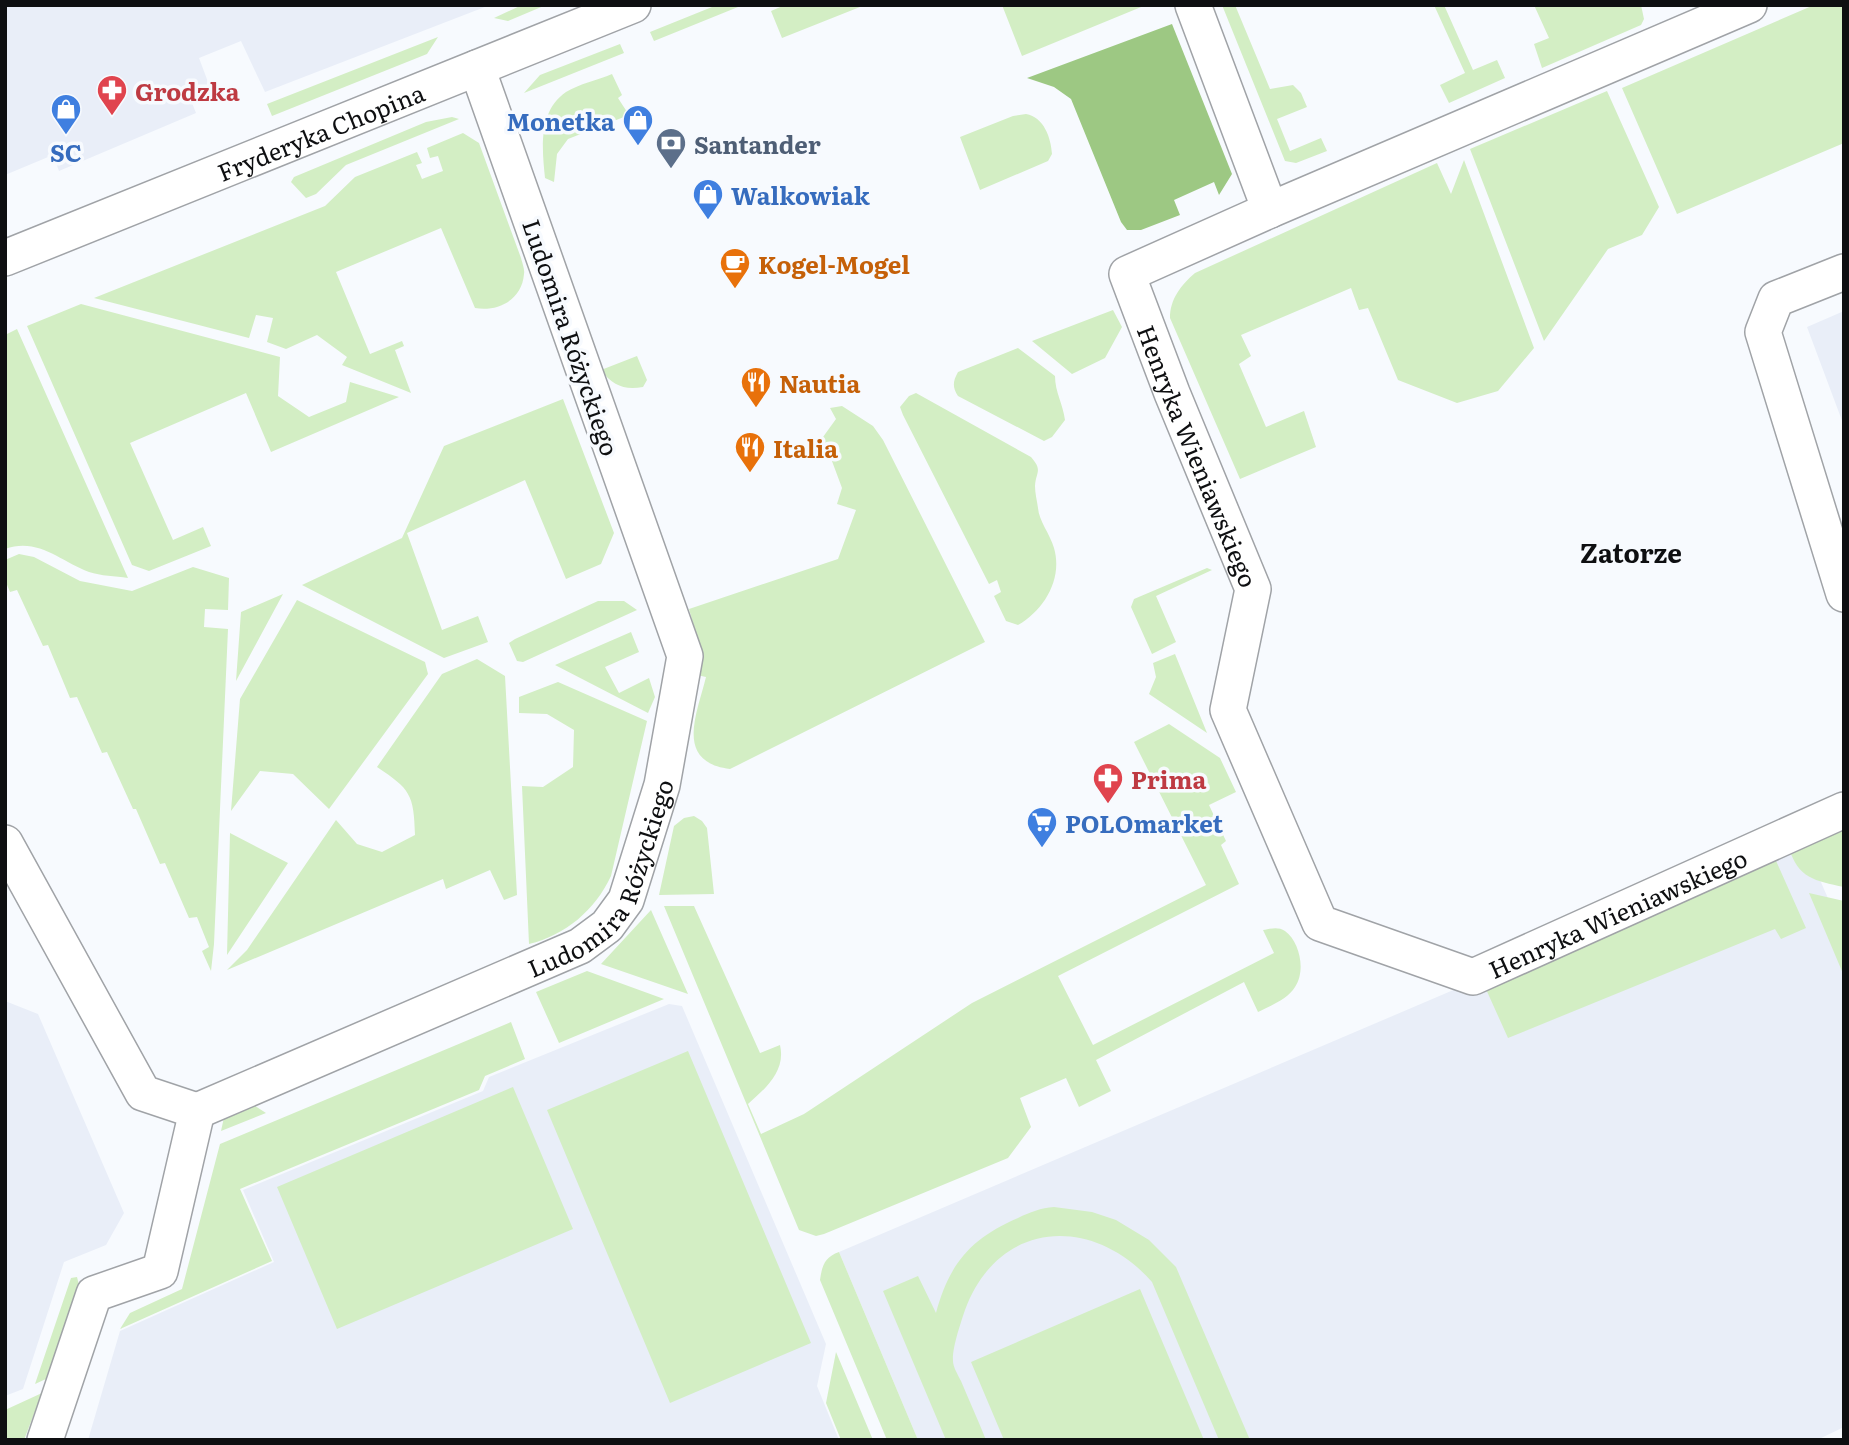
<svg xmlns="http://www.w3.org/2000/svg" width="1849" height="1445" font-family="Literata,serif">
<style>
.built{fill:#e9eef8}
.green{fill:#d3eec4}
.forest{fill:#9dc883}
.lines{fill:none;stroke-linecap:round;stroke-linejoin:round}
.minor-casing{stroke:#a0a3a7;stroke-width:38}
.minor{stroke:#fff;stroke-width:35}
.labels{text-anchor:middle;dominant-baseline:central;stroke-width:7;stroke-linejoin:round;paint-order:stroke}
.health-label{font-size:24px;font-weight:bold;fill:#be3a42;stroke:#f7fafe;text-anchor:start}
.shop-label{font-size:24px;font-weight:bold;fill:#366cbe;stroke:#f7fafe;text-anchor:start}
.street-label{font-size:24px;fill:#0e0f11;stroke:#f7fafe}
.service-label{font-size:24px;font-weight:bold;fill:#4e5e75;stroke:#f7fafe;text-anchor:start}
.food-label{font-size:24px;font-weight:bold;fill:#c56008;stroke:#f7fafe;text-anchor:start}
.neighbourhood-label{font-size:26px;font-weight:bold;fill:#0e0f11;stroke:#f7fafe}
</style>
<rect width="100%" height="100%" fill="#f7fafe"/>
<!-- built -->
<path class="built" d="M5,5h485l-225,87 -24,-51 -42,17 12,32 -21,8 6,15 -137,58 -6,-16 -48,20z
M1844,311v115l-37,-99z
M1803,841l41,94v492l-27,13h-899l-79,-188z
M5,1001l33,13 86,199 -18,32 -42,17 -41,127 -18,7z
M669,1004l13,2 144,338 -9,42 22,54h-751l32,-109 154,-69 -31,-72 240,-99 6,-14z"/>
<!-- green -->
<path class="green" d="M522,5h24l-38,16 -14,-3z
M717,5h26l-89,36 -4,-9z
M785,5h80l-83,33 -11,-27z
M1002,5h144l-124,51z
M1222,5h13l35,84 23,-4 8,8 6,14 -30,12 13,32 31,-13 6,13 -31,12 -11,-2z
M1434,5h10l29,65 24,-10 8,18 -56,25 -9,-18 25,-12z
M1534,5h71l2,2 5,-2h29l3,14 -3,6 -99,43 -8,-24 15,-6z
M1814,5h30v138l-167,71 -55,-126z
M438,37l-11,17 -155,62 -5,-12z
M620,44l4,9 -100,40 16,-18z
M612,74l10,21 -4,3 11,17 -61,24 -11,15 -3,28 -9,-4c-3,-29 -7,-67 21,-86 13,-8 32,-12 46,-18z
M1607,91l52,116 -17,28 -34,14 -64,92 -74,-192z
M1026,114c18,3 25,24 26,40l-4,7 -68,29 -20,-53 53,-21z
M452,117l7,2 -113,46 -30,29 -10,4 -15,-16 3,-5 132,-55z
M463,133l16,10 42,115c1,4 4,12 3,16 -2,26 -26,38 -49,34l-34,-80 -105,44 34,82 32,-13 2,5 -9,4 16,43 -69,-28 5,-8 -30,-22 -31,14 -19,-7 6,-24 -17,-3 -7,23 -155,-40 231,-92 30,-29 62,-25 5,11 -6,2 6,14 21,-8 -5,-15 -8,2 -3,-10z
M1464,160l70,188 -36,43 -41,12 -59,-23 -30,-72 -9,2 -8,-22 -110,47 10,21 -12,8 27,63 38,-16 12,36 -76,32 -70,-161c0,-19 11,-33 25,-45l242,-110 14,31z
M81,304l199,53 -2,39 31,21 37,-15 4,-20 49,15 -128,55 -25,-59 -116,50 43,97 30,-13 8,19 -62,25 -17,-6 -105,-239z
M1113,310l9,17 -17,31 -33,16 -40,-33z
M17,329l111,249c-13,-2 -27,-2 -39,-6 -29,-11 -51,-35 -84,-23v-214z
M1018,348l37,28c0,16 8,28 10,44l-13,17 -8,4 -86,-45c-6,-9 -5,-15 0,-24z
M637,356l10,24 -4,7c-19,3 -30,-1 -42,-17z
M916,393l115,64c12,14 5,14 4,29 0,7 2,15 3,22 1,13 12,26 16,40 9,31 -10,62 -36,77l-12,-4 -12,-25 7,-4 -4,-12 -8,4 -86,-169 -3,-8 9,-11z
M563,399l51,134 -13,31 -35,15 -41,-99 -118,53 35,97 36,-14 10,26 -44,16 -142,-73 100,-47 42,-92z
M842,406l31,20 10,14 102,202 -255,127c-56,-7 -33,-55 -24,-92l-9,-2 6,-17 -14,-49 149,-50 18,-49 -19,-6 5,-16 -19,-51 13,-18 -6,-11z
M19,554l15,3 46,24 52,10 61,-24 36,11 -1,32 -23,-1 -1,18 24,2 -14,315 -3,27 -9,-20 7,-4 -12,-30 -8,1 -24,-55 -5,1 -24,-55h-3l-26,-57 -5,1 -25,-56 -7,1 -22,-53 -5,1 -26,-56 -7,2 -5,-12v-20z
M1207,568l5,2 -56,26 20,46 -24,12 -21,-47 3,-8z
M283,594l-47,87 5,-69z
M297,600l128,62 3,12 -99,135 -36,-35 -33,-3 -29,40 9,-112z
M598,601h26l13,9 -114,52 -6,-1 -8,-18 6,-4z
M631,632l8,20 -34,15 14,26 30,-15 6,19 -7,16 -93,-48z
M1175,654l32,79 -58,-39 7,-17 -3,-14z
M477,659l28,17 12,219 -13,5 -14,-30 -44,19 -3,-10 -216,91 20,-20 89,-130 21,24 25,8 33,-17c-1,-41 -5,-46 -38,-68l65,-93z
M558,682l89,39 -36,155c-16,34 -45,59 -82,68l-7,-158 21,1 30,-20 1,-37 -27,-16 -28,-1v-16z
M1169,724l51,34 16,34 -27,13 17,36 -5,4 18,39 -181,92 35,69 181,-92 -11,-23c6,-1 15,-4 22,1 15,11 21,40 10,56 -7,12 -25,19 -37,25l-14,-30 -148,78 15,31 -32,16 -13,-29 -46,20 11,29 -23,31 -184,76 -8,2 -17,-6 -135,-324h30l66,147 20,-8c6,26 -14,43 -32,59l13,30 43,-20 168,-111 234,-118 -72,-143z
M694,816l8,5 5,7 7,66 -55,1 15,-69 10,-8z
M1844,826v61c-29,-6 -46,-9 -55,-39z
M230,833l58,30 -61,92z
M1773,854l33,74 -25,11 -6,-10 -267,109 -23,-51z
M1809,893l35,8v75z
M651,910l37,84 -87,-30z
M587,971l77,28 -105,44 -23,-51z
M511,1022l14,37 -40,17 -6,14 -239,99 32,72 -152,68 10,-16 52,-24 38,-145z
M688,1051l123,292 -141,60 -123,-293z
M513,1087l60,142 -236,100 -60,-142z
M243,1098l23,15 -45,18 6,-27z
M1054,1207l38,5 24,8 33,20 27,27 74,173h-31l-67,-158c-60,-68 -154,-62 -187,28 -4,12 -13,38 -12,51 0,6 5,14 8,20 8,19 17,39 25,59h-40l-63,-149 35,-15 18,37c13,-49 35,-75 82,-95 12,-6 23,-10 36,-11z
M839,1252l79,188h-31l-67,-160c2,-15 5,-23 19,-28z
M77,1277l2,8 -33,94 -11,5 36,-106z
M1140,1289l64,151h-200l-33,-78z
M836,1352l37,88h-32l-15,-37z
M42,1393l-18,47h-19v-30z"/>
<!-- forest -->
<path class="forest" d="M1172,24l60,150 -13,21 -5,-13 -40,18 6,15 -39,15h-14l-6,-8 -50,-123 -17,-12 -27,-9z"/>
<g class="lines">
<!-- minor casing -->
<g class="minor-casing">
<g id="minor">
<path d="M1193,5l77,205 479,-205"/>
<path id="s1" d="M1270,210l-143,64 45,119 81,196 -25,121 92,213 153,54 371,-167"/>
<path id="s2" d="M5,258l628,-253"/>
<path d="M1844,272l-68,27 -13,33 81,262"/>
<path d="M5,843l138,250 54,18"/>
<path id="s3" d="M197,1111l383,-165 27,-20 19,-26 36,-115 23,-129 -208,-588"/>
<path d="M45,1440l49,-146 66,-23 37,-160"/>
</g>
</g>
<!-- minor -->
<use href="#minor" class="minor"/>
</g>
<!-- icons -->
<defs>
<g id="pharmacy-pin" transform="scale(1.575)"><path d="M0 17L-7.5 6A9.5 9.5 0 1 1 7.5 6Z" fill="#e0444e" stroke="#f7fafe"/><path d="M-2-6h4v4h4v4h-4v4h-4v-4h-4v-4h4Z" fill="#fff"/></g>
<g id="shop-pin" transform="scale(1.575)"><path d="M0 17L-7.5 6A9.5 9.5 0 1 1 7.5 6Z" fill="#3f7fe0" stroke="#f7fafe"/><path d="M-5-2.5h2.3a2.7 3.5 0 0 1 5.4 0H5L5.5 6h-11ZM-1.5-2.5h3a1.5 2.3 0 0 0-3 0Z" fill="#fff"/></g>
<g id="bank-pin" transform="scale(1.575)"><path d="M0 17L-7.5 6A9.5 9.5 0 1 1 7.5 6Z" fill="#5c6f8a" stroke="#f7fafe"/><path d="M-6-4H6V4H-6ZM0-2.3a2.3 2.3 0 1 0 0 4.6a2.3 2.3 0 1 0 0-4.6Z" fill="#fff"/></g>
<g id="cafe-pin" transform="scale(1.575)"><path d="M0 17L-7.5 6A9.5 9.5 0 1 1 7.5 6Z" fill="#e8710a" stroke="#f7fafe"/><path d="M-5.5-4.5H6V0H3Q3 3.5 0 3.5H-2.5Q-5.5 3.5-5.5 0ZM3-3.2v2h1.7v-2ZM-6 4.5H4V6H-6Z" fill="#fff"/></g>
<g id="restaurant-pin" transform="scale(1.575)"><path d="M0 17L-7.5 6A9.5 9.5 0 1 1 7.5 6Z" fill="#e8710a" stroke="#f7fafe"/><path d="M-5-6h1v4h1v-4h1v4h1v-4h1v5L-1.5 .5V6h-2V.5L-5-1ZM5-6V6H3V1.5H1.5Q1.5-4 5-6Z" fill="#fff"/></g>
<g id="supermarket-pin" transform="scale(1.575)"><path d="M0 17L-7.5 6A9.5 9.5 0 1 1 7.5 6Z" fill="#3f7fe0" stroke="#f7fafe"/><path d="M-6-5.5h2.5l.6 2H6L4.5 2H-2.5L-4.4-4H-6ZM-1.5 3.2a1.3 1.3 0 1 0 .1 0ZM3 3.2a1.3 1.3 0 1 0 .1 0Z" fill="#fff"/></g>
</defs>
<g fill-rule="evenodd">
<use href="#pharmacy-pin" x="112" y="90"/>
<use href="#shop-pin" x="66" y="109"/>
<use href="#shop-pin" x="638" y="120"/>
<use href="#bank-pin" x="671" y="143"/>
<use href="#shop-pin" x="708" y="194"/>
<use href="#cafe-pin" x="735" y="263"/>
<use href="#restaurant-pin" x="756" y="382"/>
<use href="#restaurant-pin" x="750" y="447"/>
<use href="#pharmacy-pin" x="1108" y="778"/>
<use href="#supermarket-pin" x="1042" y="822"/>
</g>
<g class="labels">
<!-- health labels -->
<g class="health-label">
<text x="135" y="90">Grodzka</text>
<text x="1131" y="778">Prima</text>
</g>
<!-- shop labels -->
<g class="shop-label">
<text x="615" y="120" text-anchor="end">Monetka</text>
<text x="66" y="151" text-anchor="middle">SC</text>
<text x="731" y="194">Walkowiak</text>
<text x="1065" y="822">POLOmarket</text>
</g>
<!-- street labels -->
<g class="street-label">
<text stroke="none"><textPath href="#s2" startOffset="340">Fryderyka Chopina</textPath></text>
<text transform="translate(572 337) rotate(71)">Ludomira Różyckiego</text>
<text stroke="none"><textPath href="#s1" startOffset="352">Henryka Wieniawskiego</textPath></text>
<text stroke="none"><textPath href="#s3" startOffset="485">Ludomira Różyckiego</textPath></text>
<text stroke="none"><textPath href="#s1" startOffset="1172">Henryka Wieniawskiego</textPath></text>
</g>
<!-- service labels -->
<g class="service-label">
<text x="694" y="143">Santander</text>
</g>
<!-- food labels -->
<g class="food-label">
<text x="758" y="263">Kogel-Mogel</text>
<text x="779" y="382">Nautia</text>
<text x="773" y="447">Italia</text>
</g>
<!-- neighbourhood labels -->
<g class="neighbourhood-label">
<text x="1631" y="551">Zatorze</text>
</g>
</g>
<!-- border -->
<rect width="1849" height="1445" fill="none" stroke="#0e0f11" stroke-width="14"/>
</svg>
